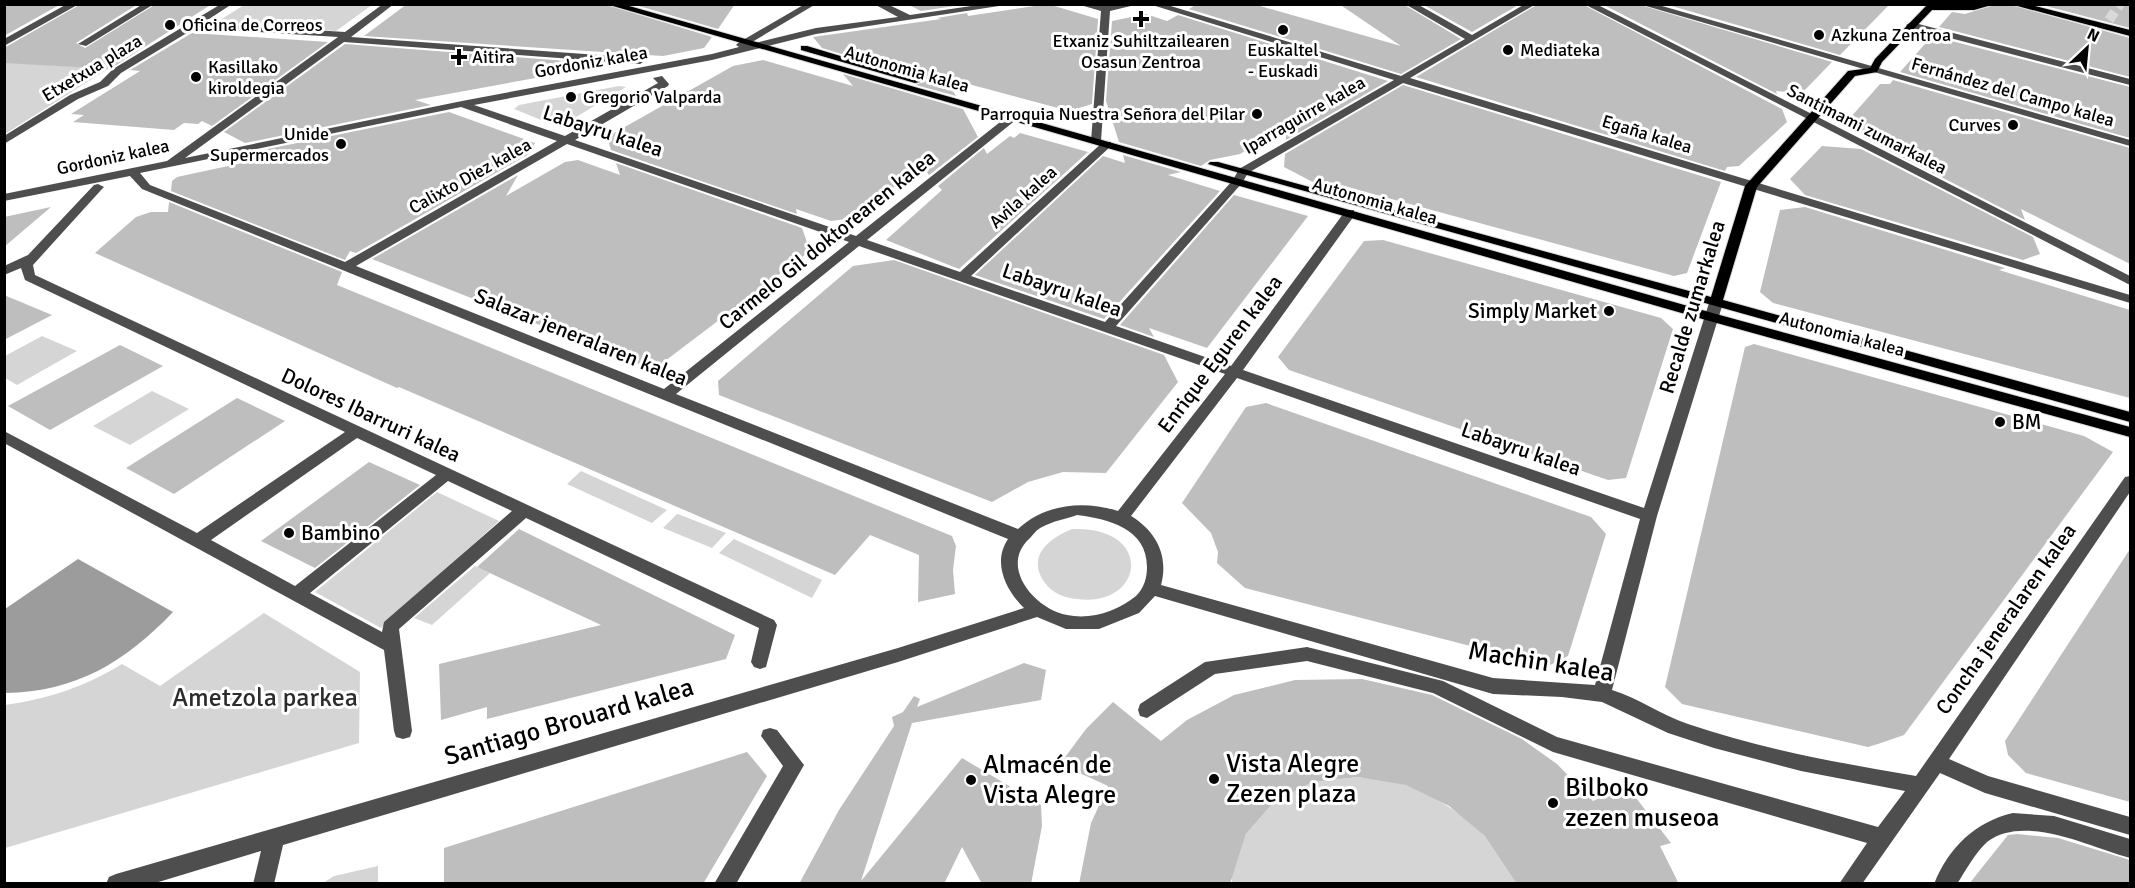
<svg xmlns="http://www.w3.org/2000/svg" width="2135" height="888" font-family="Signika,sans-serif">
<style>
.green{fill:#d5d5d5}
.water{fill:#9c9c9c}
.building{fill:#bebebe}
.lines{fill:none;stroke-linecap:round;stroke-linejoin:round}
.minor-tunnel{stroke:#d9d9d9;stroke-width:10;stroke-dasharray:10 5;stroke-linecap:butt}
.major-casing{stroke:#dbdbdb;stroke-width:2}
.minor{fill:#4e4e4e;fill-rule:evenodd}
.major{fill:#000;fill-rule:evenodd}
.poi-dot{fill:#000;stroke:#fff;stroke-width:2}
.labels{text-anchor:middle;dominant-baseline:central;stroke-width:6;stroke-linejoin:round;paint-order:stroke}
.far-poi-label{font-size:18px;fill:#000;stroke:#fff;text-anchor:start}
.far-street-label{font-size:18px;fill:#000;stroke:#fff}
.street-label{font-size:21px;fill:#000;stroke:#fff}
.poi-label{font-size:21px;fill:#000;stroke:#fff;text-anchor:start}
.near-street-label{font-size:26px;fill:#000;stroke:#fff}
.near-park-label{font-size:26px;fill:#2c2c2c;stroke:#fff}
.near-poi-label{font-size:26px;fill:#000;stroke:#fff;text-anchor:start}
</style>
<rect width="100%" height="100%" fill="#fff"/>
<!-- green -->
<path class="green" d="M244,5v-1l128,1 -36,26 -119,-9z
M7,62l101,7 -103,65v-70z
M619,86l7,1 -60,36 -15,1 -37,-15 5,-4z
M42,336l35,15 -60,34 -12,-7v-22z
M152,391l37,18 -59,36 -37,-19z
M581,471l86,39 -15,13 -85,-39z
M437,492l62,29 -118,107 -66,-36z
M677,514h1l48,19 -14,15 -49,-20z
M1072,529c84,-3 72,79 5,70 -12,-1 -25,-6 -32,-16 -19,-26 3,-44 27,-54z
M734,539l88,41 -10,18 -93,-45z
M475,566l15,7 -58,52 -18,-7z
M264,613l96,59 -1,71 -354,105v-143c42,-6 80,-18 117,-41l38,22z
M1358,777c16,3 36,3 51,9 43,18 91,52 108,97l-285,1v-7l14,-43 28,-32 39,-20z
M378,866v17h-55l11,-7z"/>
<!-- water -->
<path class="water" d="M78,559l95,53c-48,50 -97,80 -168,81v-84z"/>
<!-- building -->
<path class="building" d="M4,4h57l-57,32z
M81,4h57l-62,39 9,5 71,-44h56l-102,65 -106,-6v-15z
M407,4h197l108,33 -8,11 -41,8 -299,-20z
M632,4h103l-17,25z
M907,4h54v1l-40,6z
M1048,4l50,15 -6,85 -23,7 -123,-33 10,18 -40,-11 10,-5 -104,-32 -9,-11 128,-18 -4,-1 30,-5 1,3z
M1197,4l63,2 141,40 -62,-42h64l58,35 -60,35 -212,-65z
M1422,4h98l-48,28z
M1538,4h44l200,105 5,13 -48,44 -12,1 -2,4 -309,-94z
M1602,4h35l195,58 -30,31 -26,-2 1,3z
M1665,4h225l-50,51z
M1997,4h11l122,34v39l-191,-50 13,-15 13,2z
M2038,4h92v24z
M1146,14l21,7 11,-6 210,66 -102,59 1,-15 -47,29 -30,6 -9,6 -82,-24 -13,-41 6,-80z
M192,33l136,9 -116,84 -10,-5 -4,3 -14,-1 -10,7 -101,-8 11,-7 -13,-1 69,-43 -10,-1z
M1932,36l198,51v51l-230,-66z
M345,44l247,19 -2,5 -175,32 16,5 -186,38 -21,-11z
M763,60l90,26 -10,-12 120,35 15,28 -49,38 -7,-9 -69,52 -22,3 -35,-12 1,5 -186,-64 -4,-13 126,-71z
M1893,80l237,68v116l-109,-55 4,11 -162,-83 -13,-19 30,-34h10z
M1403,85l318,97 -34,91 -13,3 -341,-93 -5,7 -44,-23 1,-13z
M449,112l86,31 -6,11 -173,99 -6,-2 -5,9 -174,-69 1,-10 5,-4 93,-20 -12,-6z
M1020,133l68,19 -129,117 -73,-29 56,-50 -4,-4 46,-38 3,6 23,-18 4,2z
M1822,146l39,3 172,88 7,17 -17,6 -218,-65 -15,-16z
M1123,155l58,17 -13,3 52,16 -116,128 -129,-44 128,-119 22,7z
M578,160l42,15 -4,-12 186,65 8,23 -149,113 -14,3 -275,-108 146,-84 -12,21 59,-34z
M1234,195l74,21 -101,132 -58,-20 5,9 -34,-12z
M169,202l173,70 -5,13 615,251 4,10 -3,24 2,24 -37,8 1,-47 -49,-20 -35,40 -436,-188 -2,1 -302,-135 41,-36 15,-5h17z
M51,207l-47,40v-30z
M1805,207l200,61 -6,2 131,40v88l-357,-95 -13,-11 20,-82z
M1383,240l278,78 12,11 -47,149 -18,2 -319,-110 -11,-13 86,-116z
M894,260l270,95 14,27 -72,91 -43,-1 -35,10 -36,20 -273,-107 -1,-14 135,-115z
M4,295l48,20 -48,25z
M1754,344l330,92 29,16 -209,283 -23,8 -13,4 -186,-43 -17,-17 80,-340z
M120,345l43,21 -113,64 -42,-24z
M237,398l48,23 -111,73 -48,-26z
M1266,403l325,114 15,17 -38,122 -20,10 -303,-78 -28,-25 1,-11 -7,-19 -29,-30 64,-96z
M369,462l51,23 -105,83 -54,-27z
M519,529l216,106 -9,24 -239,60v-12l-46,13 -2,-56 162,-39 -124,-58z
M2130,549v253l-104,-29 -18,-18 -3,-14z
M1024,663l22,7 -5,30 -129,23 -51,158 101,-123 79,47 1,21 -11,58h-49l-20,-37 -18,37h-145l40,-74 55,-84 -2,-9 11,-5 11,-16 6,3 -3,8z
M1362,679l70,16 90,44 35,25 36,37 33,-16 45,58 -11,3 19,38h-162l-32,-48 -36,-30 -43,-21 -48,-8 -45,5 -39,20 -28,32 -16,50h-151l12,-61 17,-37 -48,-22 26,-35 27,-27 48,39 26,-21 47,-25 61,-15z
M747,752l20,24 -64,108h-259v-36z
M2017,834l41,4 72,22v24h-161l39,-49z"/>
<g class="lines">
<!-- minor-tunnel -->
<path class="minor-tunnel" d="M2109,20l11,-16"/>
<!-- major casing -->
<g class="major-casing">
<path id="major" d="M606,4h16l1094,310 414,113v10l-424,-117z
M1995,4l-21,6h-42l-50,52 -5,10 -22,4 -98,111 -34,113 407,112v10l-922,-258 2,-2h8l493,135 34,-111 103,-115 22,-3 5,-9 52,-54z
M2010,4h17l103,26v6z
M801,46h6l117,35 -9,2 -114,-33z"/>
</g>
<!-- minor -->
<path class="minor" d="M67,4h12l-75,42v-7z
M143,4h11l-68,42 -8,-2z
M221,4h11l-29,19 142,9 38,-28h11l-43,33 289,21 5,3 -5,3 -296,-22 -159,116 277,-57 250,-47 27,-7 -3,-2 2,-2 67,-39h11l-69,41 69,-17 82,-11 -24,-13h13l23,11 75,-11h27l-196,30 -104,26 -238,45 91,31 93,-53 -5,-5 9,-2 7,8 -1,2 -93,54 281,96 153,-121h8v4l-150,121 93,32 143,-130h8v4l-140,130 134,46 128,-142 6,-11 155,-89 -245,-76h15l237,72 64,-37 -60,-35h12l55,31 53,-31h11l-126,74 720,217v8l-727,-220 -155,90 -6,10 -126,143 115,40 115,-156h8v6l-111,154 401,138 65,-205 2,-3h10l2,3 -66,213 -45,174c27,8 49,25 76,34 73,25 151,39 228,52l209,-299 5,-1v16l-181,267 39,17 142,41v18l-145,-42 -45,-20 -78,111h-23l28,-41 -314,-91 -120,-59 -126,-32 -92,13 -68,44 -7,-2 -2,-6 2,-6 65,-42 102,-15 136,34 114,56 321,90 27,-36 -104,-20 -87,-23 -46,-15 -66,-31 -40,-5 -69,-3 -338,-98 -16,17 -40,16h-33l-29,-12 -139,45 -615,183 -9,39h-21l8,-33 -109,33h-46l3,-7 7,-3 782,-226 126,-40c-18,-18 -32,-45 -16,-69l-866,-350 -12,-13 -126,25v-7l163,-33 171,-124 -143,-9 -74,45 -13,13 -30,13 -74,45v-8l66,-41 30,-13 13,-13zM461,107l96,34 -212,121 -195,-77 -10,-12zM567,144l282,98 -185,147 -308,-123zM859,246l366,128 -107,137c-35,-11 -73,-7 -100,18l-342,-135zM1237,378l403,141 -45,166 -102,-7 -332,-93c8,-29 -5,-54 -30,-69zM1077,515c31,4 70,13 70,52 0,11 -3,21 -11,29 -18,15 -45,24 -69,19 -32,-6 -68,-48 -38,-76 4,-4 8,-10 13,-12 11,-6 24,-8 35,-12z
M1077,4h62l-29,7 -9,130 -5,3 -5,-3 10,-130z
M1584,4h12l534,272v9z
M1639,4h16l475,136v6z
M1911,22l219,57v6l-222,-58 -2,-2z
M98,184l6,3 -2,2 -69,76 2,10 739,345 3,5 -11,42 -6,2 -6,-2 -3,-5 8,-34 -233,-110 -127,111 13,102 -2,6 -7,2 -7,-2 -2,-6 -10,-81 -380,-207v-12l193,102 148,-101 -320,-152 -4,-12 -17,7v-9l24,-11 66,-70zM357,438l79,37 -141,111 -84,-46zM448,481l64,30 -128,111 -2,10 -72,-39z
M770,728l7,2 27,35 -68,119h-22l69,-118 -22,-30 2,-6z
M2013,813l41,3 76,23v19c-38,-10 -105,-45 -143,-16 -12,11 -21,28 -30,42h-23c15,-37 41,-62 79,-71z"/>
<!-- major -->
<use href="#major" class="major"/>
</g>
<!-- markers -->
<g class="poi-dot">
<path d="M1138 10h6v6h6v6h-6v6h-6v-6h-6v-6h6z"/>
<circle cx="170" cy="25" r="6"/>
<circle cx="1283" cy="30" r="6"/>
<circle cx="1819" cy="35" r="6"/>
<circle cx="1508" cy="50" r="6"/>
<path d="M456 48h6v6h6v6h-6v6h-6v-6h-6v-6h6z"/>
<circle cx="196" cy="77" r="6"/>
<circle cx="571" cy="97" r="6"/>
<circle cx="1257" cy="114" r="6"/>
<circle cx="2013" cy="125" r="6"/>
<circle cx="341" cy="144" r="6"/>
<circle cx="1609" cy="311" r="6"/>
<circle cx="2000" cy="422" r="6"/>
<circle cx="289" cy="533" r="6"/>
<circle cx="1214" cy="779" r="6"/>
<circle cx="971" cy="780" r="6"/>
<circle cx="1553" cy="803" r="6"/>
</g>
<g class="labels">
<!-- far-poi labels -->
<g class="far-poi-label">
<text x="182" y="25">Oficina de Correos</text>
<text x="1831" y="35">Azkuna Zentroa</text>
<text x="1141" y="41" text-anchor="middle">Etxaniz Suhiltzailearen<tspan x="1141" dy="21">Osasun Zentroa</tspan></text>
<text x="1283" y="50" text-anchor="middle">Euskaltel<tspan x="1283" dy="21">- Euskadi</tspan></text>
<text x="1520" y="50">Mediateka</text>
<text x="472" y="57">Aitira</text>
<text x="208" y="67">Kasillako<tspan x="208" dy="21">kiroldegia</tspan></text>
<text x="583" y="97">Gregorio Valparda</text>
<text x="1245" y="114" text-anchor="end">Parroquia Nuestra Señora del Pilar</text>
<text x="2001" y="125" text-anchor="end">Curves</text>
<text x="329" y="134" text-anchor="end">Unide<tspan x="329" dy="21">Supermercados</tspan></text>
</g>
<!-- far-street labels -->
<g class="far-street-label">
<text transform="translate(591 62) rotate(-10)">Gordoniz kalea</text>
<text transform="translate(92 68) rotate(-31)">Etxetxua plaza</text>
<text transform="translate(907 69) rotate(16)">Autonomia kalea</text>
<text transform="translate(2013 92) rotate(16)">Fernández del Campo kalea</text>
<text transform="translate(1304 115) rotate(-30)">Iparraguirre kalea</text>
<text transform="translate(1867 129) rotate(27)">Santimami zumarkalea</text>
<text transform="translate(1647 134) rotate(17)">Egaña kalea</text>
<text transform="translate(113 157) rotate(-12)">Gordoniz kalea</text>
<text transform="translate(470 176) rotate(-29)">Calixto Diez kalea</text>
<text transform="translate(1023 197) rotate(-42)">Avila kalea</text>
<text transform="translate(1375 201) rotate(16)">Autonomia kalea</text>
<text transform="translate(1842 334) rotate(15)">Autonomia kalea</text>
</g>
<!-- street labels -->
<g class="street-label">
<text transform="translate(603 131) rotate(18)">Labayru kalea</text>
<text transform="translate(827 240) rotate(-39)">Carmelo Gil doktorearen kalea</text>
<text transform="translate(1062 290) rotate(19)">Labayru kalea</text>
<text transform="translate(1692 307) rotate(-73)">Recalde zumarkalea</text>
<text transform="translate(581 337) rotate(22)">Salazar jeneralaren kalea</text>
<text transform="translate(1220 354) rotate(-53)">Enrique Eguren kalea</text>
<text transform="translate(371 415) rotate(25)">Dolores Ibarruri kalea</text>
<text transform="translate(1521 449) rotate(19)">Labayru kalea</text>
<text transform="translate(2006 619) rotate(-55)">Concha jeneralaren kalea</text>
</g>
<!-- poi labels -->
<g class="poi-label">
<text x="1597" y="311" text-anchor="end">Simply Market</text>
<text x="2012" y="422">BM</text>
<text x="301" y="533">Bambino</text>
</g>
<!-- near-street labels -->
<g class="near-street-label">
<text transform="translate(1541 662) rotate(9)">Machin kalea</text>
<text transform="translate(569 722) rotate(-16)">Santiago Brouard kalea</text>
</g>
<!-- near-park labels -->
<g class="near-park-label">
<text x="265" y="698">Ametzola parkea</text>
</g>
<!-- near-poi labels -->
<g class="near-poi-label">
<text x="1226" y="764">Vista Alegre<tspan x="1226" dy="30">Zezen plaza</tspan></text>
<text x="983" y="765">Almacén de<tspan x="983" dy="30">Vista Alegre</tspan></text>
<text x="1565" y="788">Bilboko<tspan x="1565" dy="30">zezen museoa</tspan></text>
</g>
</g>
<!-- border -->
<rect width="2135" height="888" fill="none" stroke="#000000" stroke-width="12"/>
<!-- north arrow -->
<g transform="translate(2087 48) rotate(26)" stroke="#ffffff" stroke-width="4.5" paint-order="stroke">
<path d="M0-4.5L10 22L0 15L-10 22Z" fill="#000000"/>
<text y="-9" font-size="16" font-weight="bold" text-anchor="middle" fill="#000000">N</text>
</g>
</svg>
